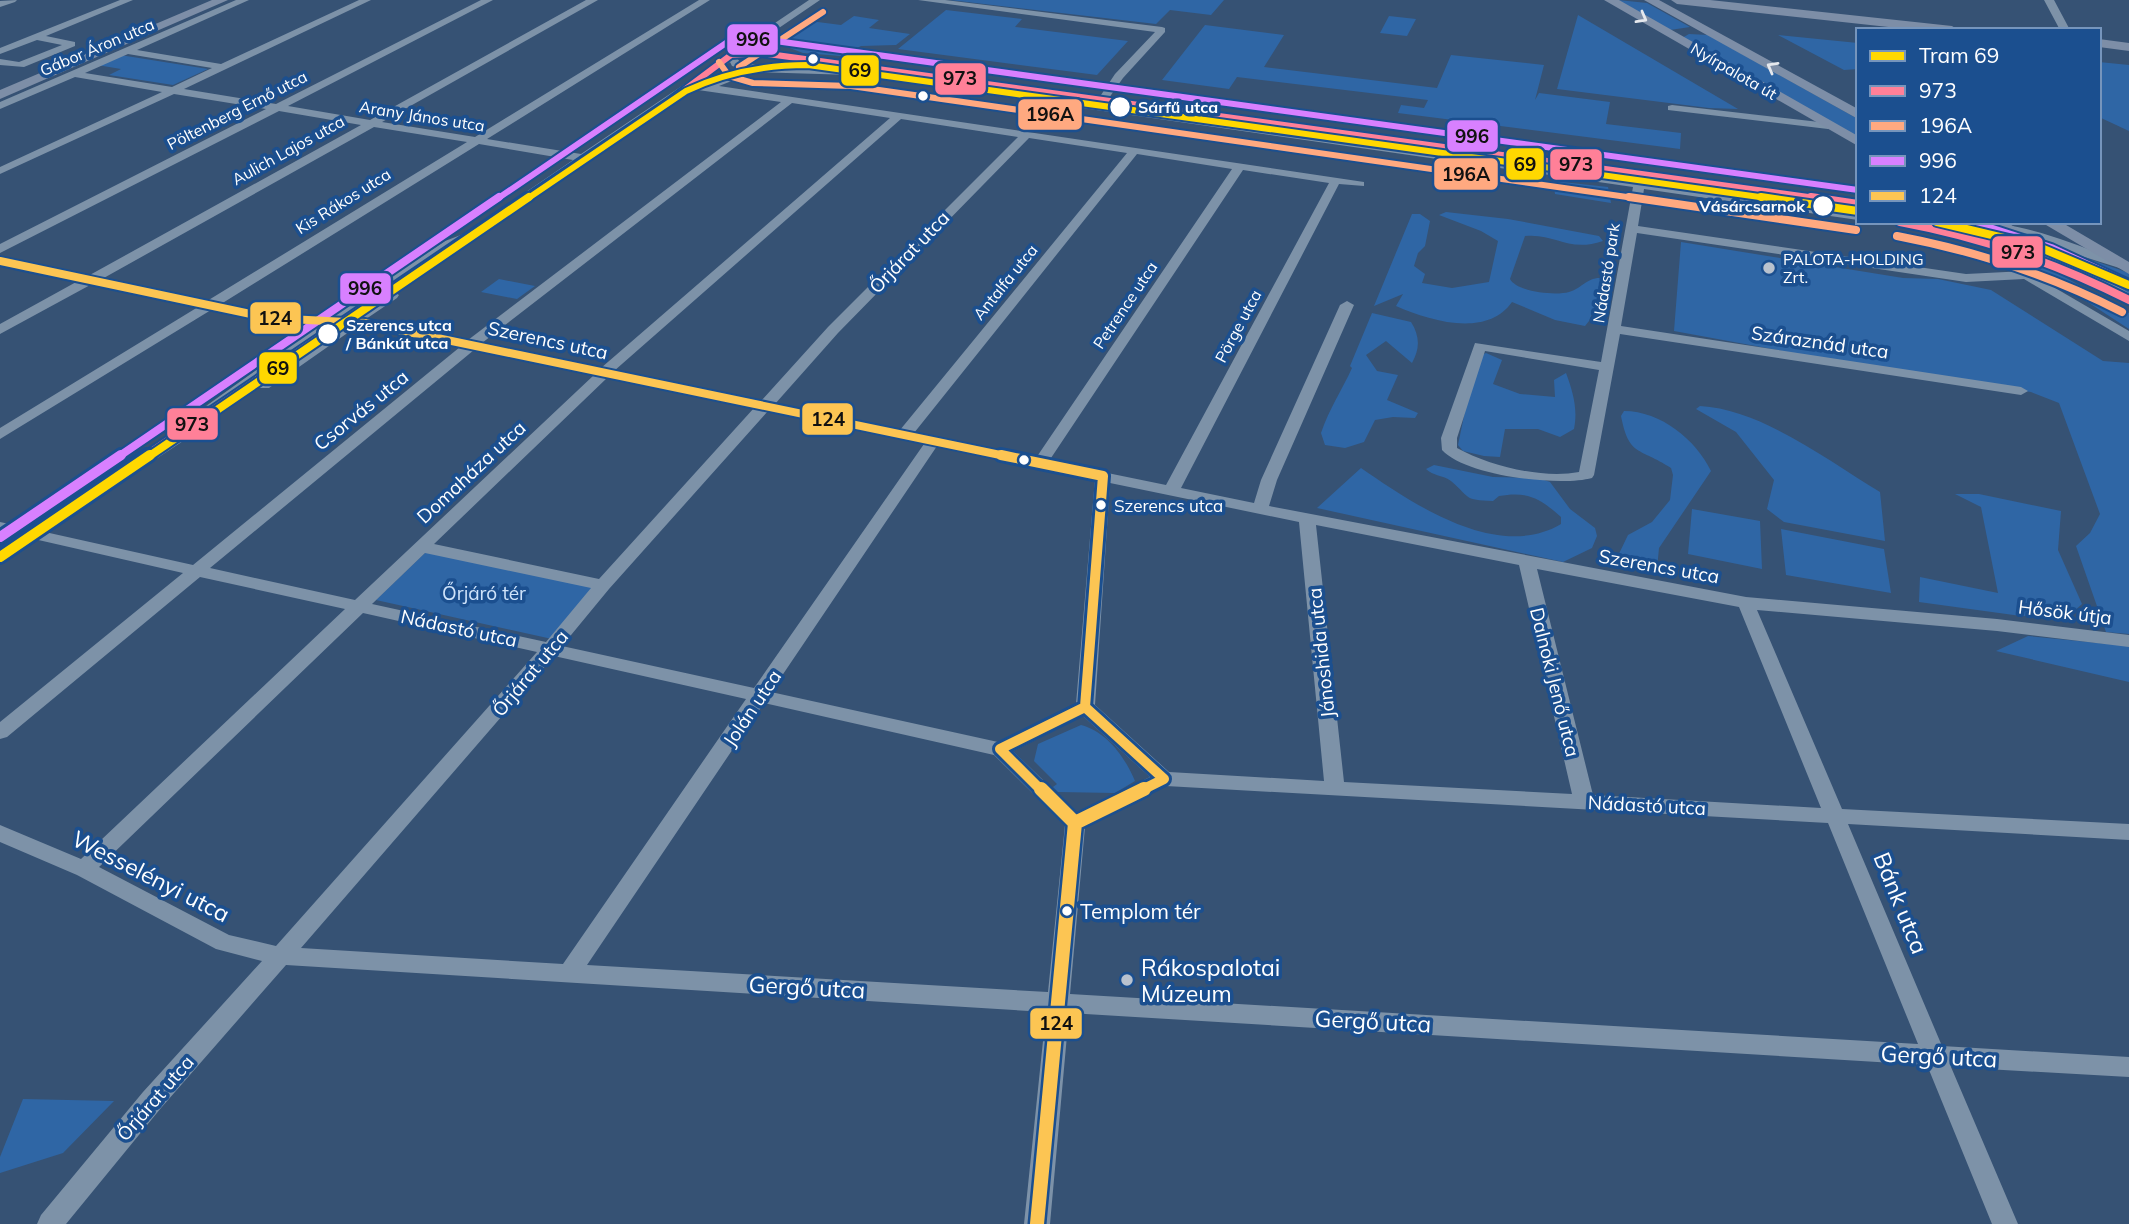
<svg xmlns="http://www.w3.org/2000/svg" width="2129" height="1224" font-family="Mulish,sans-serif">
<style>
.green{fill:#2f66a5}
.lines{fill:none;stroke-linecap:round;stroke-linejoin:round}
.minor{fill:#7d92a8;fill-rule:evenodd}
.major{fill:#7d8ea7;fill-rule:evenodd}
.bus-1-far2-casing{stroke:#1b4f8f;stroke-width:10}
.bus-1-far1-casing{stroke:#1b4f8f;stroke-width:12}
.bus-1-casing{stroke:#1b4f8f;stroke-width:16}
.bus-2-far1-casing{stroke:#1b4f8f;stroke-width:10}
.bus-2-casing{stroke:#1b4f8f;stroke-width:12}
.bus-3-far2-casing{stroke:#1b4f8f;stroke-width:10}
.bus-3-far1-casing{stroke:#1b4f8f;stroke-width:12}
.bus-3-casing{stroke:#1b4f8f;stroke-width:16}
.bus-4-far2-casing{stroke:#1b4f8f;stroke-width:12}
.bus-4-far1-casing{stroke:#1b4f8f;stroke-width:16}
.bus-4-casing{stroke:#1b4f8f;stroke-width:19}
.bus-1-far2{stroke:#ff8098;stroke-width:6}
.bus-1-far1{stroke:#ff8098;stroke-width:8}
.bus-1{stroke:#ff8098;stroke-width:10}
.bus-2-far1{stroke:#ffa980;stroke-width:6}
.bus-2{stroke:#ffa980;stroke-width:8}
.bus-3-far2{stroke:#d880ff;stroke-width:6}
.bus-3-far1{stroke:#d880ff;stroke-width:8}
.bus-3{stroke:#d880ff;stroke-width:10}
.bus-4-far2{stroke:#fcc553;stroke-width:8}
.bus-4-far1{stroke:#fcc553;stroke-width:10}
.bus-4{stroke:#fcc553;stroke-width:14}
.tram-1-far2-casing{stroke:#1b4f8f;stroke-width:10}
.tram-1-far1-casing{stroke:#1b4f8f;stroke-width:12}
.tram-1-casing{stroke:#1b4f8f;stroke-width:16}
.tram-1-far2{stroke:#ffd800;stroke-width:6}
.tram-1-far1{stroke:#ffd800;stroke-width:8}
.tram-1{stroke:#ffd800;stroke-width:10}
.oneway{stroke:#e5e8ed}
.bus-dot{fill:#fff;stroke:#1b4f8f;stroke-width:2.5}
.poi-dot{fill:#b9c2ce;stroke:#1b4f8f;stroke-width:2.5}
.labels{text-anchor:middle;dominant-baseline:central;stroke-width:7;stroke-linejoin:round;paint-order:stroke}
.far-street-label{font-size:16px;fill:#fff;stroke:#1b4f8f}
.far-stop-label{font-size:16px;font-weight:bold;fill:#fff;stroke:#1b4f8f;text-anchor:start}
.far-poi-label{font-size:16px;fill:#fff;stroke:#1b4f8f;text-anchor:start}
.bus-label{font-size:17px;fill:#fff;stroke:#1b4f8f;text-anchor:start}
.street-label{font-size:19px;fill:#fff;stroke:#1b4f8f}
.park-label{font-size:19px;fill:#cfe3fa;stroke:#1b4f8f}
.near-bus-label{font-size:21px;fill:#fff;stroke:#1b4f8f;text-anchor:start}
.near-street-label{font-size:23px;fill:#fff;stroke:#1b4f8f}
.near-poi-label{font-size:23px;fill:#fff;stroke:#1b4f8f;text-anchor:start}
.line-badge{stroke:#1b4f8f;stroke-width:2.5}
.pale-badge-label{font-size:19px;text-anchor:middle;font-weight:bold;fill:#111}
</style>
<rect width="100%" height="100%" fill="#365274"/>
<!-- green -->
<path class="green" d="M950,0h274l-13,15 -41,-5 -14,14z
M1618,0l29,3 43,24 -20,3z
M946,10l76,9 -7,8 113,14 -31,34 -199,-26z
M1578,15l160,94 -29,-1 -152,-19z
M854,16l25,4 -10,8 41,6 -14,11 -35,1 -20,10 -38,-3 -24,-9 1,-9 22,-15 39,5z
M1389,16l27,3 -9,17 -27,-3z
M1205,25l79,10 -20,32 173,21 14,-33 93,10 -9,35 4,-7 71,9 -4,22 75,9 -1,16 -282,-36 3,-8 23,3 4,-8 -191,-23 -8,12 -67,-9z
M1689,34l19,1 150,84v20l-176,-101z
M1778,35l80,8v26l-14,1z
M120,55l88,14 -35,16 -64,-10 12,-6 -24,-4z
M2099,62l30,3v66l-30,-14z
M1553,181l55,6 3,16 -56,-9z
M1446,212l62,7 91,17 4,5c-35,12 -47,-8 -78,-5l-15,43c7,13 45,17 59,13 12,-3 17,-14 31,-14l5,4 -16,39 -4,5 -30,-6 -43,-18c-25,36 -82,19 -116,4l7,-12 -29,12 38,-92h8l10,7 -5,25 -7,7 -4,13 11,8 -3,9 30,5 37,-6 9,-41 -17,-10 -42,-16z
M2018,234l111,39v25z
M1681,242l222,36 35,1 53,11 112,71 26,2v271l-23,-2 -30,-86 14,-13 10,-19 -41,-111 -28,-11 -124,-18 -233,-43z
M1989,251l56,15 84,47v16l-43,-28z
M499,279l36,7 -18,13 -36,-7z
M1372,313l39,9c9,14 9,27 1,41l-26,-22 -20,14 11,16 21,4 -11,25 31,13 -3,5 -22,-1 -18,3 -11,22 -19,6 -20,-3 -4,-12c8,-24 21,-43 31,-65l-2,-2z
M1486,353l16,7 -9,24 27,10 35,3 -1,-17 12,-7c7,19 12,36 8,56l-14,8 -22,-8h-33l-5,28 -16,-1 -21,-5 -5,-6 18,-87z
M1700,406c61,3 129,55 180,86l5,49 -101,-19 -17,-13 7,-29 -38,-48 -40,-23z
M1624,411c37,0 72,29 87,60l-52,77 -2,21 -26,-2 -16,-5 13,-27 24,-13 18,-22 3,-25 -2,-7c-32,-21 -42,-11 -50,-52z
M1434,465l59,12 45,1 12,4 20,27 25,19 2,8 -5,12 -29,14 -246,-54 44,-40c51,35 136,94 200,56v-7c-21,-19 -34,-26 -62,-21l-6,5c-30,-1 -22,-3 -42,-20 -8,-6 -18,-5 -25,-12z
M1955,494h24l82,17 -3,39 24,54 -12,11 -49,1 -102,-14 1,-25 78,16 -17,-86z
M1692,509l68,12 2,48 -74,-15z
M1781,529l103,20 7,44 -105,-18z
M427,551l169,36 -44,52 -176,-39z
M2028,636l101,10v36l-133,-31z
M1081,725c26,7 44,32 54,56l-20,12 -57,-1 -5,-5 4,-3 -23,-23 4,-17z
M23,1099l91,2 -51,52 -63,20v-16z"/>
<g class="lines">
<!-- minor -->
<path class="minor" d="M17,0l-2,2 -15,5v-6z
M120,0h13l-87,36 29,6v4l-51,21 -24,-2v-6l19,3 43,-17 -25,-5 -37,14v-6z
M236,0h13l-112,50 84,14 138,-64h12l-187,89 92,15 205,-104h12l-205,106 82,14 216,-120h12l-216,122 93,15 224,-137h11l-223,139 94,15 228,-154h11l-75,51 73,5 4,1v4l-61,-5 -24,2 3,4 21,4 91,3 243,35 20,-30 40,-42 -237,-32h27l217,27 3,1v4l-42,46 -19,27 530,75 3,-8 4,-1 6,3 -2,8 213,30v8l-214,-31 -6,37 328,48 60,-3 103,60v10l-105,-62 -58,3 -329,-49 -16,93 400,61 7,4 -7,4 -401,-61 -26,141 -2,3c-33,9 -126,-2 -150,-28l-1,-12 34,-95 126,19 32,-175 -781,-112 -98,-3 -35,14 645,96v4l-25,-2 -158,304 73,15 7,-23 79,-175 7,-4 7,4 -77,175 -8,26 477,91 251,22 132,16v12l-132,-16 -240,-21 85,199 287,15v16l-281,-16 94,222 187,11v20l-178,-10 67,157h-26l-65,-159 -858,-52 -19,211h-26l22,-212 -760,-47 -125,143 -95,116h-29l4,-9 102,-123 119,-131 -46,-12 -139,-74 -77,-33v-17l81,34 264,-250 -145,-32 -193,160 -7,2v-17l183,-149 -149,-34 -34,20v-12l17,-11 -17,-4v-10l28,6 162,-104 16,-18 113,-81 -49,-3 -59,-12 -211,129v-11l198,-121 -106,-23 -92,50v-10l78,-43 -78,-16v-8l88,19 273,-151 -82,-14 -279,142v-9l266,-135 -92,-15 -174,80v-7l162,-75 -87,-15 -75,32v-7zM128,54l84,14 -40,19 -87,-14zM730,62l2,4 13,3 -45,16 -2,5 83,12 -313,238 -102,-21 31,-21 2,-3 -7,-4 -42,27h-4l107,-71 21,-8zM792,103l98,15 -289,250 -119,-25zM901,119l117,18 -190,190 -67,74 -147,-30zM374,127l93,15 -260,159 -105,-22zM1029,138l98,15 -227,277 -125,-26 63,-71zM479,144l94,16 -107,73 -21,8 -115,76 -60,-3 -49,-10zM1137,154l95,15 -196,289 -122,-25zM1243,170l86,13 -163,302 -117,-24zM335,325l4,1 -80,56v6h10l87,-61 104,20 -267,218 -148,-33 167,-110 4,-10zM474,350l120,25 -239,225 -145,-32zM1485,351l114,19 -20,102c-37,7 -89,-6 -122,-24v-10zM607,378l147,30 -155,171 -165,-35zM768,411l156,33 -170,244 -192,-42 47,-57zM937,446l158,33 -19,225 -78,38 -227,-50zM1110,483l189,39 25,259 -155,-9 -74,-67zM1316,525l203,40 53,229 -228,-12zM425,553l166,35 -45,54 -174,-38zM1537,569l202,38 82,201 -228,-13zM363,613l174,39 -261,294 -47,-11 -130,-68zM554,656l192,43 -183,265 -262,-16zM764,703l230,52 71,70 -17,167 -461,-27zM1083,716l67,61 -73,36 -64,-62zM1166,786l662,37 90,221 -848,-50 15,-167z
M2044,0h10l16,30h-10z
M1672,105l156,18 5,3 -5,3 -160,-19v-4z
M1893,222c11,0 22,-1 33,1 33,4 141,32 163,53l-6,4 -5,-1 -90,-34z
M1973,222c53,0 107,24 156,43v6z"/>
<!-- major -->
<path class="major" d="M212,0h16l-228,99v-9z
M1604,0h15l239,136v10z
M1644,0h15l199,109v10z
M1671,0h39l242,26 6,4h-42l-239,-26z
M2099,39l30,4v8l-30,-4z
M1986,222h20l123,71v12z
M2041,222h20l68,40v12z"/>
<!-- bus-1-far2 casing -->
<g class="bus-1-far2-casing">
<path id="bus-1-far2" d="M525,199l142,-96 64,-48 30,-2 1062,146"/>
</g>
<!-- bus-1-far1 casing -->
<g class="bus-1-far1-casing">
<path id="bus-1-far1" d="M1811,197l47,7
M1900,222c81,15 156,41 229,78
M144,457l383,-260"/>
</g>
<!-- bus-1 casing -->
<g class="bus-1-casing">
<path id="bus-1" d="M0,554l147,-99"/>
</g>
<!-- bus-2-far1 casing -->
<g class="bus-2-far1-casing">
<path id="bus-2-far1" d="M719,62l10,14 24,7 98,3 790,113
M739,67l84,-55"/>
</g>
<!-- bus-2 casing -->
<g class="bus-2-casing">
<path id="bus-2" d="M1629,197l227,33
M1897,236c79,15 153,39 225,76"/>
</g>
<!-- bus-3-far2 casing -->
<g class="bus-3-far2-casing">
<path id="bus-3-far2" d="M497,199l232,-158 32,-2 1097,151"/>
</g>
<!-- bus-3-far1 casing -->
<g class="bus-3-far1-casing">
<path id="bus-3-far1" d="M1971,222l80,26 78,36
M118,457l381,-260"/>
</g>
<!-- bus-3 casing -->
<g class="bus-3-casing">
<path id="bus-3" d="M0,537l121,-82"/>
</g>
<!-- bus-4-far2 casing -->
<g class="bus-4-far2-casing">
<path id="bus-4-far2" d="M0,261l270,57 95,5 645,134"/>
</g>
<!-- bus-4-far1 casing -->
<g class="bus-4-far1-casing">
<path id="bus-4-far1" d="M1001,455l102,21
M1085,707l18,-231
M1085,707l79,72 -24,12
M1042,791l-42,-42 85,-42"/>
</g>
<!-- bus-4 casing -->
<g class="bus-4-casing">
<path id="bus-4" d="M1041,789l34,34
M1075,823l69,-34
M1037,1224l38,-401"/>
</g>
<!-- bus-1-far2 -->
<use href="#bus-1-far2" class="bus-1-far2"/>
<!-- bus-1-far1 -->
<use href="#bus-1-far1" class="bus-1-far1"/>
<!-- bus-1 -->
<use href="#bus-1" class="bus-1"/>
<!-- bus-2-far1 -->
<use href="#bus-2-far1" class="bus-2-far1"/>
<!-- bus-2 -->
<use href="#bus-2" class="bus-2"/>
<!-- bus-3-far2 -->
<use href="#bus-3-far2" class="bus-3-far2"/>
<!-- bus-3-far1 -->
<use href="#bus-3-far1" class="bus-3-far1"/>
<!-- bus-3 -->
<use href="#bus-3" class="bus-3"/>
<!-- bus-4-far2 -->
<use href="#bus-4-far2" class="bus-4-far2"/>
<!-- bus-4-far1 -->
<use href="#bus-4-far1" class="bus-4-far1"/>
<!-- bus-4 -->
<use href="#bus-4" class="bus-4"/>
<!-- tram-1-far2 casing -->
<g class="tram-1-far2-casing">
<path id="tram-1-far2" d="M527,199l159,-108c40,-19 79,-26 122,-26l966,134"/>
</g>
<!-- tram-1-far1 casing -->
<g class="tram-1-far1-casing">
<path id="tram-1-far1" d="M1761,197l97,14
M1937,222l97,23 95,40
M148,457l381,-260"/>
</g>
<!-- tram-1 casing -->
<g class="tram-1-casing">
<path id="tram-1" d="M0,557l150,-102"/>
</g>
<!-- tram-1-far2 -->
<use href="#tram-1-far2" class="tram-1-far2"/>
<!-- tram-1-far1 -->
<use href="#tram-1-far1" class="tram-1-far1"/>
<!-- tram-1 -->
<use href="#tram-1" class="tram-1"/>
</g>
<!-- one-way arrows -->
<defs><path id="oneway-chevron" d="M-2-3.5L2.5 0L-2 3.5" fill="none" stroke-width="1.6" stroke-linecap="round" stroke-linejoin="round" transform="scale(1.75)"/></defs>
<g class="oneway">
<use href="#oneway-chevron" transform="translate(1642 18) rotate(29)"/>
<use href="#oneway-chevron" transform="translate(1772 67) rotate(-151)"/>
</g>
<!-- markers -->
<g class="bus-dot">
<circle cx="813" cy="59" r="6"/>
<circle cx="923" cy="96" r="6"/>
<circle cx="1120" cy="107" r="11"/>
<circle cx="1823" cy="206" r="11"/>
<circle cx="328" cy="334" r="11"/>
<circle cx="1024" cy="460" r="6"/>
<circle cx="1101" cy="505" r="6"/>
<circle cx="1067" cy="911" r="6"/>
</g>
<g class="poi-dot">
<circle cx="1769" cy="268" r="7"/>
<circle cx="1127" cy="980" r="7"/>
</g>
<g class="labels">
<!-- far-street labels -->
<g class="far-street-label">
<text transform="translate(97 47) rotate(-23)">Gábor Áron utca</text>
<text transform="translate(1734 71) rotate(30)">Nyírpalota út</text>
<text transform="translate(237 110) rotate(-27)">Pöltenberg Ernő utca</text>
<text transform="translate(422 116) rotate(9)">Arany János utca</text>
<text transform="translate(288 150) rotate(-29)">Aulich Lajos utca</text>
<text transform="translate(343 201) rotate(-32)">Kis Rákos utca</text>
<text transform="translate(1606 273) rotate(-81)">Nádastó park</text>
<text transform="translate(1005 282) rotate(-51)">Antalfa utca</text>
<text transform="translate(1125 305) rotate(-56)">Petrence utca</text>
<text transform="translate(1238 326) rotate(-62)">Pörge utca</text>
</g>
<!-- far-stop labels -->
<g class="far-stop-label">
<text x="1138" y="107">Sárfű utca</text>
<text x="1805" y="206" text-anchor="end">Vásárcsarnok</text>
<text x="346" y="325">Szerencs utca<tspan x="346" dy="18">/ Bánkút utca</tspan></text>
</g>
<!-- far-poi labels -->
<g class="far-poi-label">
<text x="1783" y="259">PALOTA-HOLDING<tspan x="1783" dy="18">Zrt.</tspan></text>
</g>
<!-- bus labels -->
<g class="bus-label">
<text x="1114" y="505">Szerencs utca</text>
</g>
<!-- street labels -->
<g class="street-label">
<text transform="translate(909 252) rotate(-46)">Őrjárat utca</text>
<text transform="translate(548 340) rotate(12)">Szerencs utca</text>
<text transform="translate(1820 342) rotate(8)">Száraznád utca</text>
<text transform="translate(361 410) rotate(-39)">Csorvás utca</text>
<text transform="translate(471 472) rotate(-43)">Domaháza utca</text>
<text transform="translate(1659 566) rotate(10)">Szerencs utca</text>
<text transform="translate(2065 612) rotate(7)">Hősök útja</text>
<text transform="translate(459 628) rotate(12)">Nádastó utca</text>
<text transform="translate(1321 653) rotate(-96)">Jánoshida utca</text>
<text transform="translate(530 673) rotate(-50)">Őrjárat utca</text>
<text transform="translate(1555 682) rotate(76)">Dalnoki Jenő utca</text>
<text transform="translate(752 708) rotate(-56)">Jolán utca</text>
<text transform="translate(1647 805) rotate(3)">Nádastó utca</text>
<text transform="translate(155 1098) rotate(-49)">Őrjárat utca</text>
</g>
<!-- park labels -->
<g class="park-label">
<text x="484" y="593">Őrjáró tér</text>
</g>
<!-- near-bus labels -->
<g class="near-bus-label">
<text x="1080" y="911">Templom tér</text>
</g>
<!-- near-street labels -->
<g class="near-street-label">
<text transform="translate(151 876) rotate(27)">Wesselényi utca</text>
<text transform="translate(1901 903) rotate(68)">Bánk utca</text>
<text transform="translate(807 987) rotate(3)">Gergő utca</text>
<text transform="translate(1373 1021) rotate(3)">Gergő utca</text>
<text transform="translate(1939 1056) rotate(3)">Gergő utca</text>
</g>
<!-- near-poi labels -->
<g class="near-poi-label">
<text x="1141" y="967">Rákospalotai<tspan x="1141" dy="26">Múzeum</tspan></text>
</g>
</g>
<g class="line-badge">
<rect x="726" y="23" width="53" height="33" rx="7" fill="#d880ff"/>
<rect x="840" y="54" width="40" height="33" rx="7" fill="#ffd800"/>
<rect x="934" y="62" width="53" height="34" rx="7" fill="#ff8098"/>
<rect x="1017" y="98" width="66" height="33" rx="7" fill="#ffa980"/>
<rect x="1446" y="119" width="53" height="34" rx="7" fill="#d880ff"/>
<rect x="1505" y="147" width="40" height="34" rx="7" fill="#ffd800"/>
<rect x="1549" y="148" width="54" height="33" rx="7" fill="#ff8098"/>
<rect x="1433" y="157" width="66" height="34" rx="7" fill="#ffa980"/>
<rect x="1991" y="235" width="53" height="34" rx="7" fill="#ff8098"/>
<rect x="339" y="272" width="53" height="33" rx="7" fill="#d880ff"/>
<rect x="249" y="301" width="53" height="34" rx="7" fill="#fcc553"/>
<rect x="258" y="351" width="40" height="34" rx="7" fill="#ffd800"/>
<rect x="801" y="402" width="53" height="34" rx="7" fill="#fcc553"/>
<rect x="166" y="407" width="53" height="34" rx="7" fill="#ff8098"/>
<rect x="1029" y="1007" width="54" height="33" rx="7" fill="#fcc553"/>
</g>
<g class="pale-badge-label">
<text x="753" y="46">996</text>
<text x="860" y="77">69</text>
<text x="960" y="85">973</text>
<text x="1050" y="121">196A</text>
<text x="1472" y="143">996</text>
<text x="1525" y="171">69</text>
<text x="1576" y="171">973</text>
<text x="1466" y="181">196A</text>
<text x="2018" y="259">973</text>
<text x="365" y="295">996</text>
<text x="275" y="325">124</text>
<text x="278" y="375">69</text>
<text x="828" y="426">124</text>
<text x="192" y="431">973</text>
<text x="1056" y="1030">124</text>
</g>
<!-- legend -->
<rect x="1856" y="28" width="245" height="196" fill="#1b4f8f" stroke="#7695bc" stroke-width="2"/>
<rect x="1870" y="51" width="35" height="10" fill="#ffd800" stroke="#7695bc" stroke-width="2"/>
<text x="1919" y="63" font-size="21" fill="#ffffff">Tram 69</text>
<rect x="1870" y="86" width="35" height="10" fill="#ff8098" stroke="#7695bc" stroke-width="2"/>
<text x="1919" y="98" font-size="21" fill="#ffffff">973</text>
<rect x="1870" y="121" width="35" height="10" fill="#ffa980" stroke="#7695bc" stroke-width="2"/>
<text x="1919" y="133" font-size="21" fill="#ffffff">196A</text>
<rect x="1870" y="156" width="35" height="10" fill="#d880ff" stroke="#7695bc" stroke-width="2"/>
<text x="1919" y="168" font-size="21" fill="#ffffff">996</text>
<rect x="1870" y="191" width="35" height="10" fill="#fcc553" stroke="#7695bc" stroke-width="2"/>
<text x="1919" y="203" font-size="21" fill="#ffffff">124</text>
</svg>
